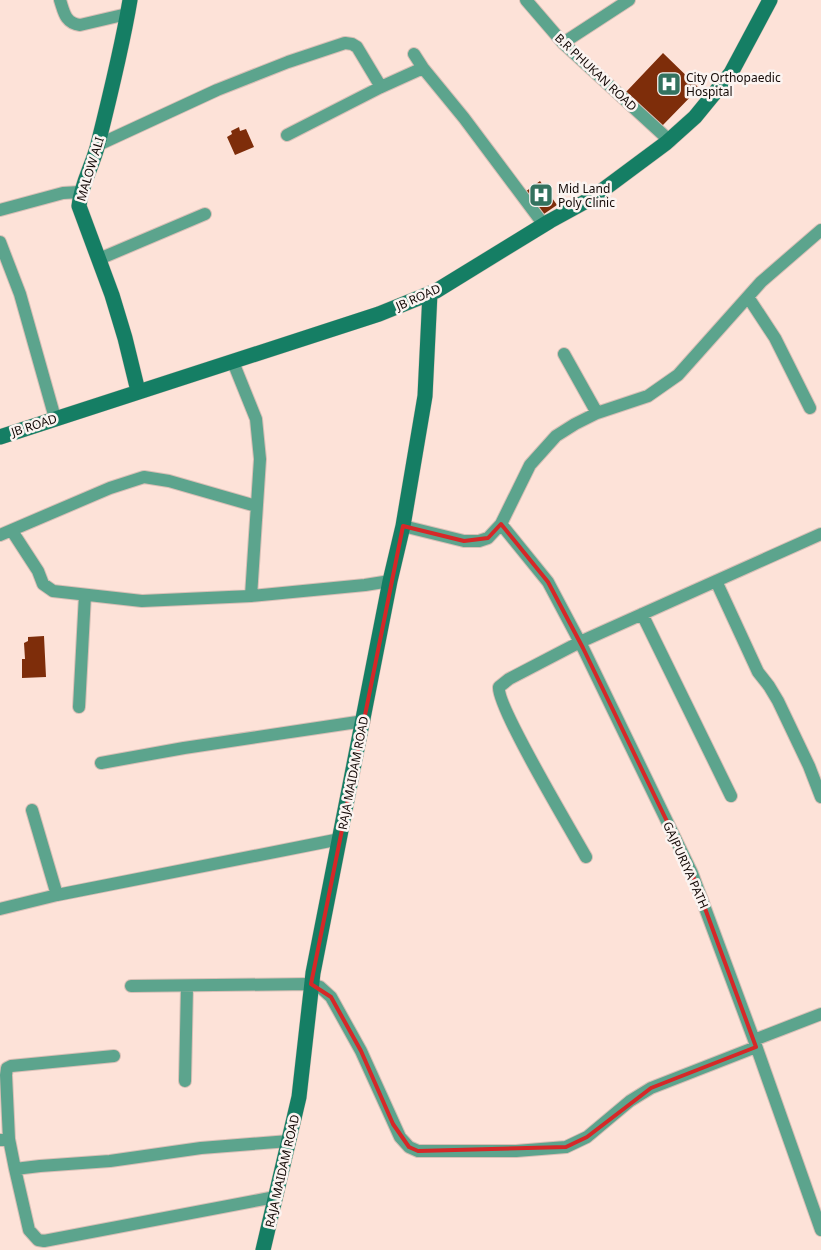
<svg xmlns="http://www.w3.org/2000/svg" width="821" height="1250" font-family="'Noto Sans',sans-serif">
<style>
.building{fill:#7e2d0a}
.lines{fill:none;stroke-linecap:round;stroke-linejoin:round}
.street-casing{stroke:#d8bfb6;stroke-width:14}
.secondary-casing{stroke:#d8bfb6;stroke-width:16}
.street{stroke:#5ca48d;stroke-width:12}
.secondary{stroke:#157e64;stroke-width:15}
.marked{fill:none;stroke:#d62828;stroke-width:4;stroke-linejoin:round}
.labels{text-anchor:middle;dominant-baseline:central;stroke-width:5;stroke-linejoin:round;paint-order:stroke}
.street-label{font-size:12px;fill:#130906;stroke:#fbf4f1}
.poi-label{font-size:12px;fill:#130906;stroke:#fbf4f1;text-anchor:start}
</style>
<rect width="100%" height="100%" fill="#fde2d8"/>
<!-- building -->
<path class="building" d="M663,53l36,35 -37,38 -36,-34z
M239,127l1,4 6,-2 8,18 -19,8 -8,-18 5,-3 -1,-3z
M540,181l17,24 -16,11 -16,-24z
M44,636l2,41 -24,1v-19h3l-1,-16 4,-2v-4z"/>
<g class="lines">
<!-- street casing -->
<g class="street-casing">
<path id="street" d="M60,0c4,12 5,23 20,25l47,-11
M526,0l37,43 107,98
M563,43l66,-43
M414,54l9,14 41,50 80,107
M287,135l94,-48 42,-19
M98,145l119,-55 71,-28 57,-19 7,1 5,3 24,40
M0,210l63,-17 17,-1
M0,242l20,52 35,124
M99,259l106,-45
M748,297l27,41 35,70
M564,354l33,59
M233,362l23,57 4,40 -9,137
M501,524l47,58 35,66 109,225 62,167 67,190
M403,526l61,15h15l9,-3 13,-14 29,-59 26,-29 19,-12 22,-11 51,-17 30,-21 83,-93 60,-52
M12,531l26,40 5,13 10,7 89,10 109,-5 114,-11 25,-4
M0,535l110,-47 34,-11 25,4 87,25
M716,581l42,91 11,14 9,15 31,65 12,31
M642,614l89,182
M79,707l6,-112
M101,763l83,-15 180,-27
M32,810l25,85
M586,857c-14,-25 -90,-152 -87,-170l10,-8 71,-37 241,-108
M0,909l57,-14 283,-56
M131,986l180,-2 9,3 11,10 30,54 39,86 9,10 9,4h98l50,-4 21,-10 43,-36 21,-13 105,-41
M754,1040l67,-26
M185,1081l2,-95
M9,1139l-3,-64 1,-7 4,-2 103,-10
M0,1140l9,-1 6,30 25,-3 70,-5 91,-13 88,-7
M15,1169l14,61 9,10 6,1 231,-44"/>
</g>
<!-- secondary casing -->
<g class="secondary-casing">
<path id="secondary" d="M130,0c-8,48 -20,96 -32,144 -5,21 -17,40 -19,62l33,89 13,43 13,53
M0,437l379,-123 57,-23 114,-70 42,-23 74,-55 29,-26 36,-44 39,-73
M263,1250l36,-153 14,-124 77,-392 13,-55 22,-130 5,-103"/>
</g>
<!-- street -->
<use href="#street" class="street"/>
<!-- secondary -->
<use href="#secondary" class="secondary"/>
</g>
<!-- marked area -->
<path class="marked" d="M501,524l47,58 35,66 109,225 64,174 -105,41 -64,49 -21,10 -148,4 -9,-4 -16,-23 -32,-73 -30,-54 -20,-13 92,-458 61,15 24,-3z"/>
<!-- icons -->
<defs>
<g id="hospital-square" transform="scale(1.25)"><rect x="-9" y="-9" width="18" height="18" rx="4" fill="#33725f" stroke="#fbf4f1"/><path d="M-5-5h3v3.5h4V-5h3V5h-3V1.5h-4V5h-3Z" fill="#fff"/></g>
</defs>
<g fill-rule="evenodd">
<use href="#hospital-square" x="669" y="84"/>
<use href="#hospital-square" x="541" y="195"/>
</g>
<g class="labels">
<!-- street labels -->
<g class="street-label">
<text transform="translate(596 72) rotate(43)">B.R PHUKAN ROAD</text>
<text transform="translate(90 169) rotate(-73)">MALOW ALI</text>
<text transform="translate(418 297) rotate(-24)">JB ROAD</text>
<text transform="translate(34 425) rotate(-18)">JB ROAD</text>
<text transform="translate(353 773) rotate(-79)">RAJA MAIDAM ROAD</text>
<text transform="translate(686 865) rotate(66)">GAJPURIYA PATH</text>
<text transform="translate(282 1171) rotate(-77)">RAJA MAIDAM ROAD</text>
</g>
<!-- poi labels -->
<g class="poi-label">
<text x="686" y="77">City Orthopaedic<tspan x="686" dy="14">Hospital</tspan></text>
<text x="558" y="188">Mid Land<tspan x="558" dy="14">Poly Clinic</tspan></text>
</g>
</g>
</svg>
